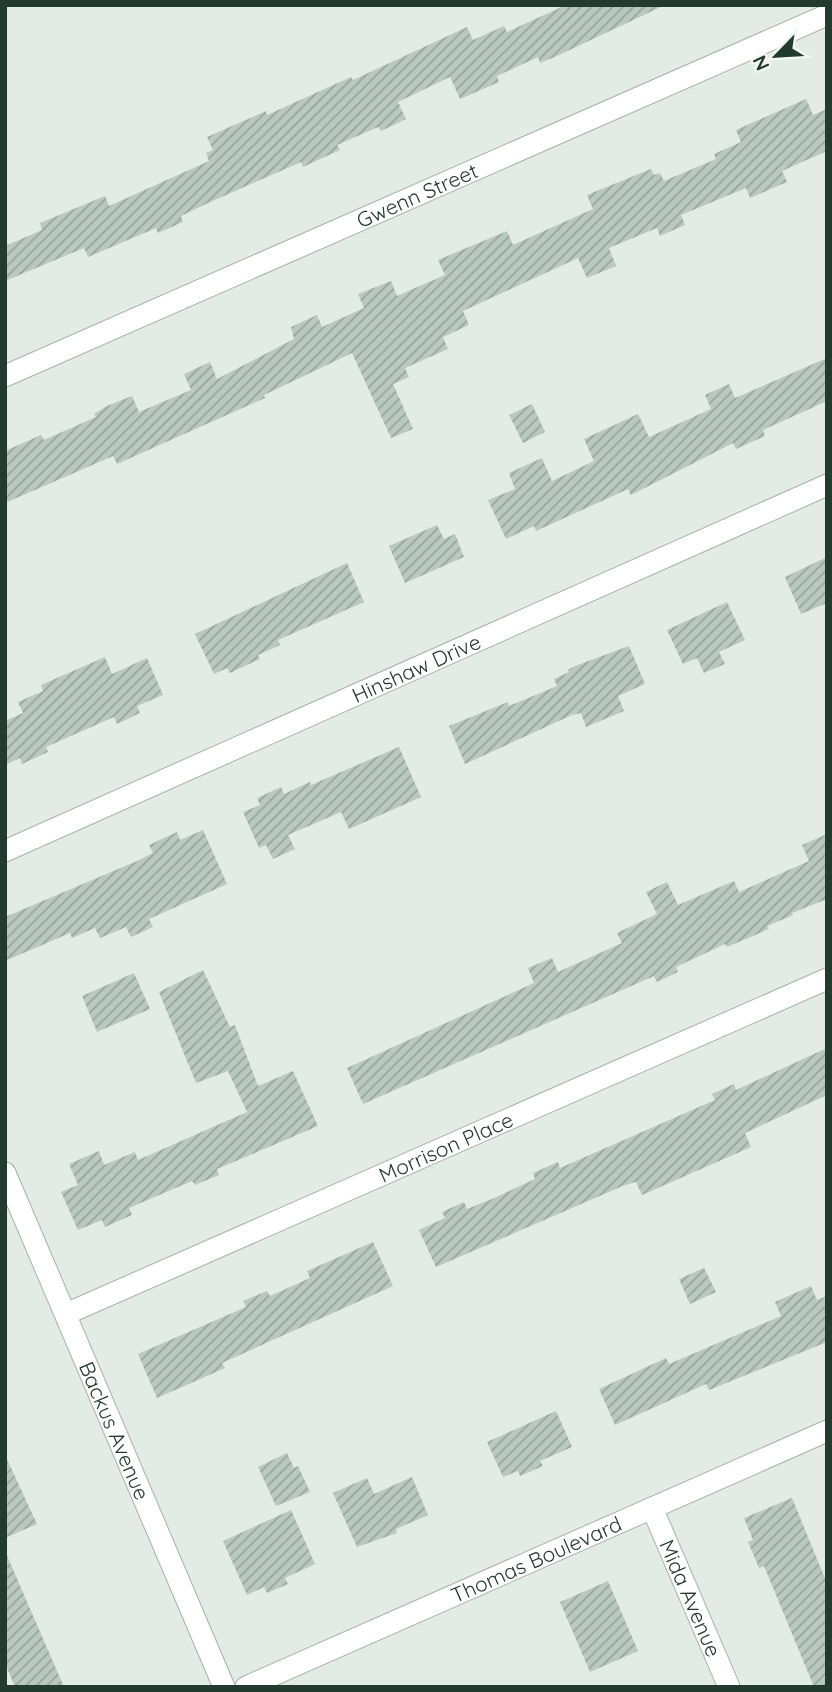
<svg xmlns="http://www.w3.org/2000/svg" width="832" height="1692" font-family="Quicksand,sans-serif">
<style>
.building{fill:url(#building-hatch)}
.lines{fill:none;stroke-linecap:round;stroke-linejoin:round}
.minor-casing{stroke:#a5b3aa;stroke-width:23}
.tertiary-casing{stroke:#a5b3aa;stroke-width:23}
.minor{stroke:#fff;stroke-width:21}
.tertiary{stroke:#fff;stroke-width:21}
.labels{text-anchor:middle;dominant-baseline:central;stroke-width:6;stroke-linejoin:round;paint-order:stroke}
.street-label{font-size:21px;fill:#233b2e;stroke:#f2f8f3}
</style>
<defs>
<pattern id="building-hatch" width="6" height="6" patternUnits="userSpaceOnUse" patternTransform="scale(1.75)"><rect width="6" height="6" fill="#bac9bf"/><path d="M-1 1l2-2M0 6l6-6M5 7l2-2" fill="none" stroke="#97a49c"/></pattern>
</defs>
<rect width="100%" height="100%" fill="#e2ebe4"/>
<!-- building -->
<path class="building" d="M566,5h99l-108,51 -17,7 -2,-6 -41,19 2,6 -39,17 -10,-22 -52,25 8,17 -25,12 -3,-4 -41,18 3,5 -37,17 -2,-5 -93,41 -27,13 2,6 -25,11 -2,-5 -68,29 -4,-9 -79,33v-35l37,-16 -2,-7 65,-27 4,10 100,-45 -3,-8 7,-3 -6,-13 59,-26 1,4 84,-38 2,3 114,-53 6,13 31,-14 3,6z
M806,99l7,16 14,-6v42l-45,20 5,11 -37,16 -4,-10 -65,27 4,10 -25,11 -3,-8 -48,20 7,18 -29,12 -9,-20 -115,53 6,14 -26,12 5,12 -43,19 4,9 -16,7 20,45 -22,9 -39,-85 -88,42 1,3 -148,66 -4,-8 -108,47v-52l36,-16 3,5 52,-23 -2,-3 13,-8 25,-10 7,16 52,-22 -7,-16 26,-12 7,17 77,-40 -3,-12 26,-12 5,12 42,-19 -6,-14 33,-13 6,15 48,-21 -7,-15 26,-11 43,-18 6,14 80,-36 -6,-14 64,-26 3,6 6,-2 4,8 52,-22 -2,-5 27,-12 -5,-12z
M827,358v43l-64,29 2,6 -29,13 -3,-6 -102,52 -3,-6 -92,42 -2,-5 -28,13 -18,-39 27,-11 -6,-16 33,-15 10,23 42,-20 -10,-22 54,-25 11,23 62,-28 -6,-14 24,-11 6,14z
M532,404l13,28 -22,11 -14,-28z
M437,525l7,14 11,-5 9,23 -59,26 -16,-37z
M827,557v46l-26,11 -16,-37z
M347,563l17,39 -86,38 2,5 -22,10 2,4 -30,14 -3,-5 -13,6 -19,-40z
M727,602l18,38 -26,12 6,12 -21,9 -7,-15 -14,6 -16,-34z
M629,646l16,38 -27,12 6,15 -38,16 -5,-14 -9,2 -107,49 -16,-38 59,-24 1,4 48,-20 -3,-7 15,-7 -1,-2 7,-4z
M105,657l7,17 35,-16 16,37 -26,11 3,7 -23,11 -3,-7 -68,30 2,5 -26,12 -2,-6 -15,7v-44l18,-8 -5,-11 25,-11 -2,-6z
M399,747l22,50 -72,32 -8,-17 -53,23 7,14 -22,10 -7,-14 -7,3 -16,-36 17,-7 -3,-7 24,-11 3,7 26,-12 1,3z
M203,830l24,54 -78,35 4,8 -22,10 -5,-10 -26,11 -5,-10 -23,10 -2,-5 -65,28v-44l132,-56 16,-8 -4,-8 28,-13 3,8z
M827,834v65l-35,14 1,2 -26,11 2,3 -42,18 -2,-3 -49,23 2,5 -21,10 -3,-6 -291,128 -16,-36 187,-85 -6,-15 24,-10 6,14 64,-29 -5,-10 40,-19 -11,-22 21,-10 11,23 56,-24 5,11 70,-31 -7,-16z
M203,970l27,57 5,-2 23,61 35,-15 25,55 -101,43 2,6 -24,10 -3,-4 -63,27 3,7 -27,12 -3,-7 -24,10 -17,-38 17,-7 -9,-21 30,-13 5,14 31,-13 3,8 109,-48 -19,-41 -32,12 -37,-91z
M134,973l16,36 -53,23 -15,-36z
M827,1048v47l-82,38 6,14 -109,48 -6,-13 -11,3 -189,82 -17,-37 26,-12 -3,-6 22,-10 3,7 25,-10 43,-20 -2,-6 25,-11 2,6 155,-68 -3,-6 22,-10 2,6z
M373,1242l20,44 -171,77 3,5 -68,30 -19,-44 108,-47 -3,-6 24,-10 3,5 40,-18 -3,-7z
M704,1268l12,24 -26,12 -11,-25z
M811,1286l6,14 10,-4v46l-118,48 -3,-6 -91,41 -16,-36 67,-31 3,6 112,-48 -6,-14z
M556,1411l16,36 -32,14 3,5 -23,10 -2,-5 -15,6 -16,-35z
M287,1453l7,15 4,-2 12,26 -34,14 -18,-39z
M5,1455l32,69 -32,14z
M412,1477l16,38 -32,14 1,4 -40,14 -24,-54 34,-15 7,16z
M792,1498l35,85v104h-13l-50,-121 -5,2 -11,-26 5,-2 -9,-22z
M291,1510l24,54 -30,14 3,6 -21,9 -3,-6 -17,8 -24,-54z
M5,1551l59,136h-49l-10,-24z
M608,1581l30,70 -48,21 -30,-70z"/>
<g class="lines">
<!-- minor casing -->
<g class="minor-casing">
<g id="minor">
<path id="s1" d="M5,376l822,-361"/>
<path id="s2" d="M5,851l822,-366"/>
<path id="s3" d="M66,1314l761,-335"/>
<path id="s4" d="M652,1508l77,179"/>
<path id="s5" d="M246,1687l581,-256"/>
</g>
</g>
<!-- tertiary casing -->
<g class="tertiary-casing">
<g id="tertiary">
<path id="s6" d="M5,1173l219,514"/>
</g>
</g>
<!-- minor -->
<use href="#minor" class="minor"/>
<!-- tertiary -->
<use href="#tertiary" class="tertiary"/>
</g>
<g class="labels">
<!-- street labels -->
<g class="street-label">
<text stroke="none"><textPath href="#s1" startOffset="450">Gwenn Street</textPath></text>
<text stroke="none"><textPath href="#s2" startOffset="450">Hinshaw Drive</textPath></text>
<text stroke="none"><textPath href="#s3" startOffset="415">Morrison Place</textPath></text>
<text stroke="none"><textPath href="#s6" startOffset="280">Backus Avenue</textPath></text>
<text stroke="none"><textPath href="#s5" startOffset="317">Thomas Boulevard</textPath></text>
<text stroke="none"><textPath href="#s4" startOffset="98">Mida Avenue</textPath></text>
</g>
</g>
<!-- border -->
<rect width="832" height="1692" fill="none" stroke="#233b2e" stroke-width="14"/>
<!-- north arrow -->
<g transform="translate(776 56) rotate(245)" stroke="#f2f8f3" stroke-width="5" paint-order="stroke">
<path d="M0-5L12 26L0 18L-12 26Z" fill="#233b2e"/>
<text y="-10" font-size="19" font-weight="bold" text-anchor="middle" fill="#233b2e">N</text>
</g>
</svg>
